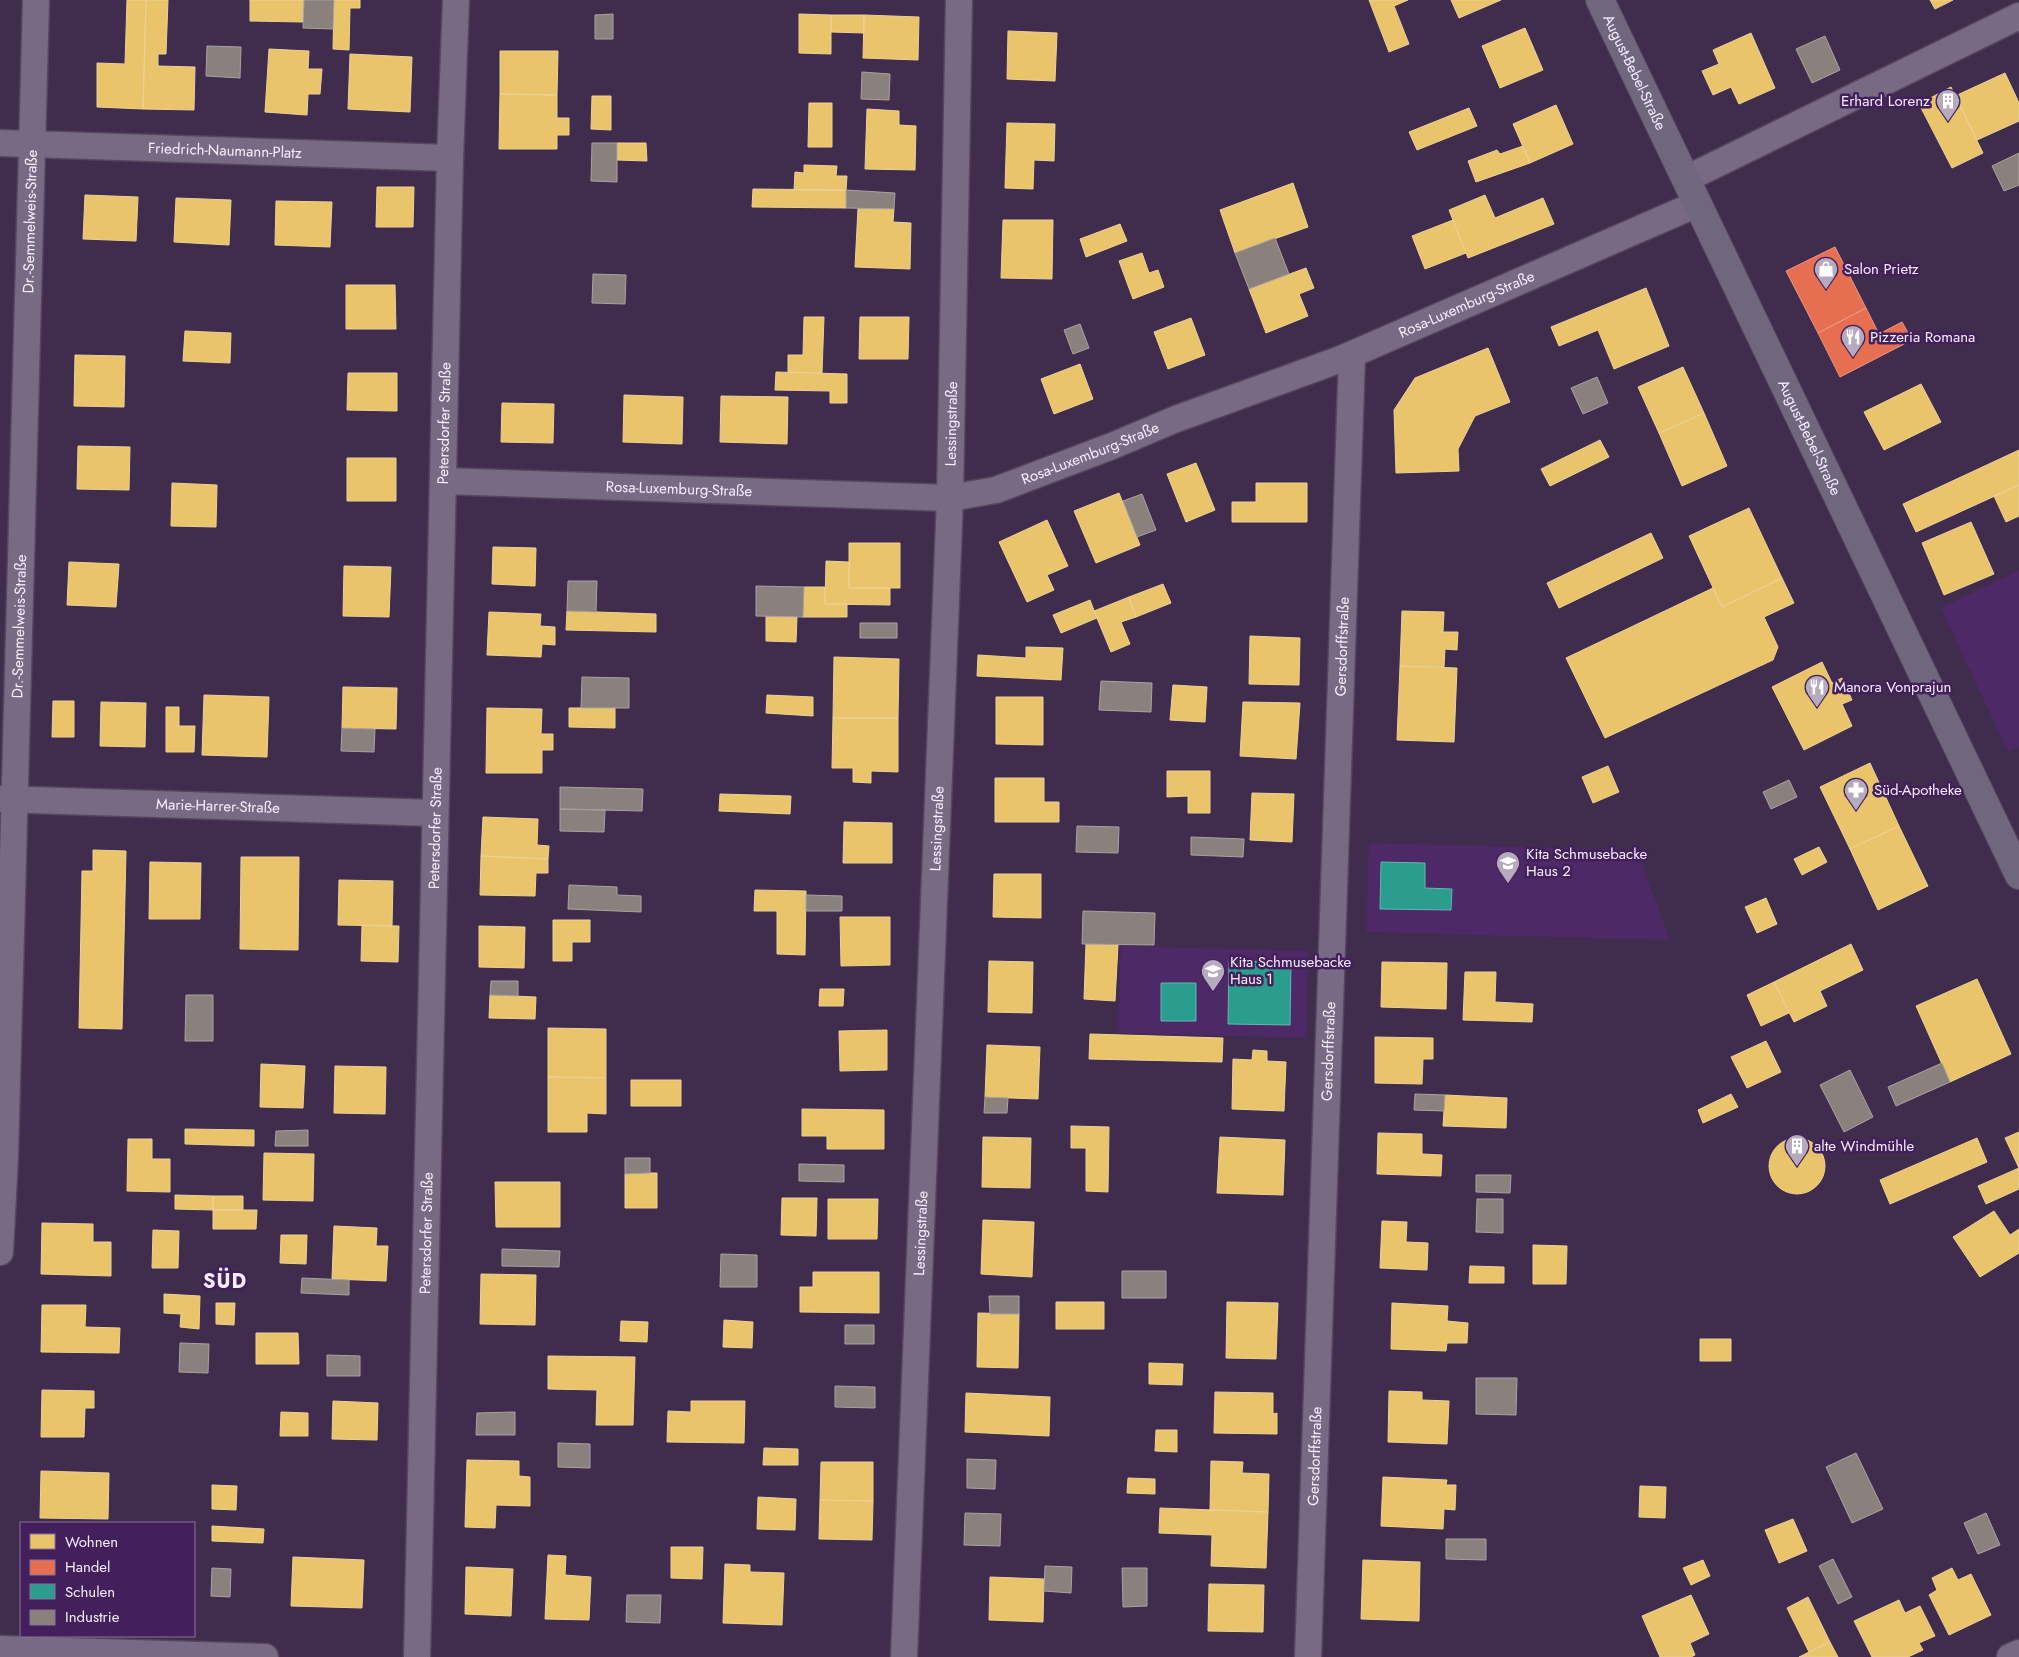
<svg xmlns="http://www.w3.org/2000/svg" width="2019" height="1657" font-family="Jost,sans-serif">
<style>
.built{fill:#4d2967}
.homes{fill:#e9c46a;stroke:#edd196}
.shops{fill:#e76f51;stroke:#eb9584}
.schools{fill:#2a9d8f;stroke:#67b5b0}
.industry{fill:#8a817c;stroke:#aaa2a2}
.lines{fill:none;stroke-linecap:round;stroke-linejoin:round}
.minor-casing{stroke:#54465e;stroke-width:29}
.secondary-casing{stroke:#54465e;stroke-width:30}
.minor{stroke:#786984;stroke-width:26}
.secondary{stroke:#70677f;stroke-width:28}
.labels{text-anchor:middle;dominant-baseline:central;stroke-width:5;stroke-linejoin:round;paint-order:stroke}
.street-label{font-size:15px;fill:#f5eefc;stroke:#43205b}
.poi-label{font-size:15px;fill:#f5eefc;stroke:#43205b;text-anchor:start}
.district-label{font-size:20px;font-weight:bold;letter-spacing:1px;fill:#f5eefc;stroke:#43205b}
</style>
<rect width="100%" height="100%" fill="#402d4e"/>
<!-- built -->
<path class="built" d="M2019,570v177l-11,5 -67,-144z
M1369,843l268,7 33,90 -304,-8z
M1121,946l187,5 -2,87 -188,-5z"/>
<!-- homes -->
<path class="homes" d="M127,0h19l-3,109 -46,-2v-44l28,1z
M146,0h22l-2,54h-8v12l37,1 -1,43 -51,-1z
M250,0h54l-1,22 -53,-1z
M334,0h26v8h-10l-1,42 -16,-1z
M1369,0h39l-14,6 15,38 -20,8z
M1451,0h50l-42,18z
M1930,0h23l-18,9z
M799,14l32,1v39l-32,-1z
M831,15h33v18l-33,-1z
M864,15l55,2 -1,43 -55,-2z
M1525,28l18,42 -43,18 -18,-42z
M1008,31l49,2 -2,48 -48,-2z
M1751,33l24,55 -36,16 -8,-17 -18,8 -11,-24 17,-7 -6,-14z
M269,49l40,2 -1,18h14l-2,25h-12l-1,21 -42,-3z
M500,51h58l-1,44 -57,-1z
M350,54l62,3 -2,55 -62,-3z
M2005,73l14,30v18l-42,19 -22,-44z
M1951,87l32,66 -31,15 -33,-64z
M500,94l57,1v23h12v17h-12v14h-58z
M592,96h19v34l-20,-1z
M809,103h23v44h-24z
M1556,105l17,39 -43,19 -17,-39z
M1469,108l8,18 -60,24 -8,-18z
M867,109l32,2v14l17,1 -1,44 -50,-1z
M1007,123l48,1 -1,37 -20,-1 -1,29 -28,-1z
M617,143h29l1,18 -30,-1z
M1523,146l7,17 -54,19 -8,-21 29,-11 3,4z
M804,165l33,1 -1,10h11l-1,14h-52l1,-18 9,1z
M1293,183l15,44 -73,26 -15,-43z
M377,187h37l-1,40h-37z
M753,189l93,1v18l-94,-1z
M85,195l53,2 -2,44 -53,-2z
M1485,195l10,23 48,-20 11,26 -86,34 -19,-48z
M176,198l55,2 -2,45 -55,-3z
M276,201l56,1 -2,45 -55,-2z
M858,208l36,1 -1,13 18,1 -1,46 -55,-2z
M1003,220h50l-1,59 -51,-1z
M1453,220l13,33 -41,16 -13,-33z
M1120,224l7,17 -41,16 -6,-18z
M1142,253l7,20 9,-3 6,17 -31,12 -14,-38z
M1306,268l8,20 -15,6 9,22 -42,17 -17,-44z
M346,285h49l1,44h-50z
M1646,288l23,58 -55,23 -16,-39 -39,16 -8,-19z
M804,317h20l-2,56 -34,-1v-17h15z
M860,317h49l-1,42h-49z
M1191,318l14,37 -37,14 -14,-37z
M185,331l46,2 -1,30 -47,-2z
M1488,348l22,54 -35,14 -17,33 1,22 -63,2 -2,-63 21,-32z
M75,355l50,1 -1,51 -50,-1z
M1080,364l13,35 -39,15 -13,-35z
M1683,367l21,46 -45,20 -21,-46z
M776,372l71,2v29h-17v-12l-55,-1z
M348,373h49v38l-50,-1z
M1921,384l20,38 -57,28 -20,-38z
M624,395l59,2 -1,47 -59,-2z
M721,396l67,1 -1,47 -67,-2z
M502,403l52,1 -1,39 -52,-1z
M1704,413l23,53 -45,20 -23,-53z
M1600,440l9,17 -59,29 -9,-17z
M78,446l52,1 -1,43 -52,-1z
M2019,450v35l-103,47 -13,-28z
M347,458h49v43h-49z
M1196,463l19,47 -29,12 -19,-48z
M172,483l45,2 -1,42 -45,-1z
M1256,483h51v39h-75v-20h24z
M2019,485v31l-13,6 -12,-26z
M1119,493l21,52 -44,18 -22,-52z
M1749,508l33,70 -60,29 -33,-71z
M1047,520l21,46 -21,9 7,15 -27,12 -28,-60z
M1971,522l23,52 -50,21 -22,-52z
M1651,533l12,25 -104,50 -12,-25z
M849,543h51v45h-51z
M493,547l43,1 -1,38 -43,-2z
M826,561l23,1v26h41v17l-65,-1z
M69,562l50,2 -3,43 -49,-2z
M344,566l47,1 -2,50 -46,-1z
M1782,578l12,25 -30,14 14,30 -5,13 -168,78 -39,-80 147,-70 9,19z
M1163,584l8,19 -35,14 -7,-20z
M804,587h21v17h22v13h-44z
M1129,597l7,20 -15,5 9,22 -19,8 -17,-41z
M1090,600l7,18 -36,15 -8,-18z
M567,611l89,3v18l-90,-2z
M1402,611l42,1 -1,20h15l-1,18 -12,-1 -1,18 -44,-1z
M489,612l52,2 -1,12 15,1v18l-13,-1 -1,13 -54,-2z
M766,616l31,1 -1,25 -30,-1z
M1250,636l50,2 -1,47 -50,-1z
M1026,647l37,1 -2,32 -84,-4 1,-21 48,3z
M834,657l65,2 -1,59h-65z
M1822,662l10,21 10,-5 10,22 -10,4 10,22 -48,24 -32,-63z
M1400,666l57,2 -3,74 -57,-2z
M1173,685l34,2 -2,35 -35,-2z
M343,687l54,1 -1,41 -54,-1z
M204,695l65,2 -2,60 -65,-2z
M767,695l46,2v19l-47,-3z
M996,697h47v48l-47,-1z
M53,701h21v36h-22z
M101,702l45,1 -1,44 -45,-1z
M1243,702l57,1 -4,56 -56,-3z
M166,707h13v19h16l-1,26h-28z
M487,708l55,1 -1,25h12v16h-11v23h-56z
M569,708h46v20l-46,-1z
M833,718h65v54l-27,-1v12l-18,-1v-14h-21z
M1870,763l29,63 -49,23 -30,-62z
M1608,766l11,26 -26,11 -11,-26z
M1167,771h43v42h-22v-17l-21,1z
M995,778h49v24h15v20h-64z
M1252,793l42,1 -2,48 -42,-2z
M720,794l71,2 -1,18 -71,-3z
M483,817l55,2 -1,26 12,1 -1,13 -67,-3z
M844,822l48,1v40h-49z
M1899,826l29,60 -50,24 -28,-61z
M1819,847l8,15 -25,13 -8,-16z
M93,850l33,1 -4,178 -43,-1 3,-157h11z
M481,856l67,3v14h-12l-1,23 -55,-1z
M241,857h58l-1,93 -58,-1z
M150,862l51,1 -1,56h-51z
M994,874h47v44l-48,-1z
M339,880l54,1 -1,45 -54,-1z
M755,890l51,1 -1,64 -28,-1v-43h-23z
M1766,898l11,26 -20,9 -12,-26z
M840,917h50v48l-49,1z
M553,920h37v22h-18v19h-19z
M362,925l37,1 -1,36 -37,-1z
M479,926l46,1 -1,41 -45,-1z
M1086,944l32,1 -3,56 -31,-2z
M1851,944l12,26 -43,21 7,15 -33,16 -20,-40z
M989,961l44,1 -1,51 -44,-1z
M1382,962l65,1 -1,46 -65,-2z
M1465,972h31l-1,30 38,2 -1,18 -69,-2z
M1977,979l34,75 -61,28 -34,-76z
M1774,982l15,31 -28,13 -14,-31z
M820,989h24l-1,17h-24z
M490,995l46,2 -1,22 -46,-1z
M548,1028l58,1v49l-58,-1z
M887,1030v40l-47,1 -1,-40z
M1090,1034l133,4 -1,24 -133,-3z
M1375,1037l58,1v21h-10l-1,25 -47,-1z
M1766,1041l15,31 -34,16 -16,-31z
M987,1045l53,2 -2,52 -53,-2z
M1253,1050l14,1v10l19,1 -2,49 -52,-2 1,-50 19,1z
M261,1064l44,2 -2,42 -43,-1z
M335,1066l51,1 -1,47 -51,-1z
M548,1077l58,1v36l-19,-1v19h-39z
M631,1080h50v26h-50z
M1731,1094l7,13 -35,16 -5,-13z
M1445,1095l62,3 -1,30 -63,-2z
M802,1109l82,1v39h-57v-13h-25z
M1071,1126l38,1 -1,65 -22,-1v-43h-15z
M185,1129l69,1v16l-69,-2z
M2019,1132v57l-33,15 -8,-18 41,-18 -14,-30z
M1378,1133l44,1v20l20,1 -1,21 -64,-2z
M983,1137l48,1 -1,50 -48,-1z
M1220,1137l65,3 -2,55 -66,-2z
M1769 1166a28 28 0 1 1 56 0a28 28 0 1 1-56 0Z
M1977,1138l10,24 -97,42 -10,-24z
M128,1139h24v20h18v33l-43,-1z
M264,1153l50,1 -1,47 -50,-1z
M650,1173h7v35h-32v-34z
M495,1182h65v45h-64z
M175,1195l38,1v14l-38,-1z
M213,1196h30v14h-30z
M782,1198h35l-1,38 -35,-1z
M828,1199h50l-1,40h-49z
M213,1210h44l-1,19h-43z
M1994,1211l16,24 9,-6v24l-39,24 -27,-40z
M983,1220l51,2 -2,55 -51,-3z
M1382,1221l25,1 -1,20 22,1 -1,27 -47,-2z
M42,1223l51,1v18h18v34l-70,-2z
M334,1226l43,2 -1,18h12l-2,35 -54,-2z
M153,1230l26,1 -1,37h-26z
M281,1235h26l-1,29 -26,-1z
M1533,1245l34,1 -1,38h-33z
M1470,1266l34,1v16h-35z
M813,1272h66v41l-79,-1v-25h13z
M481,1274l55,1 -1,50 -55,-1z
M164,1294l36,2 -1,33 -19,-2 1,-13 -17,-1z
M1056,1302h48v27h-48z
M1227,1302l51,1 -2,56 -50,-1z
M216,1303h19l-1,22 -18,-1z
M1392,1303l56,3 -1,15 21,2 -1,20h-20l-1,8 -55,-2z
M42,1305h44l-1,22 35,1 -1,25 -78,-1z
M978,1313l41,1 -1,54 -41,-1z
M724,1320l29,2 -1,26 -29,-1z
M621,1321l27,1 -1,20 -27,-1z
M256,1333h42l1,31h-43z
M1700,1339h31v22h-31z
M548,1356l87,1 -2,68h-37l1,-35 -49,-1z
M1149,1363l34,1 -1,21 -33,-1z
M42,1390l52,1v17h-9l-1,29h-43z
M1389,1391l33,1v8l27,1 -2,43 -59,-2z
M1215,1392l58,1v21l4,-1v21l-63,-1z
M966,1393l84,4 -1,39 -84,-4z
M333,1401l45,2 -1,37 -45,-1z
M691,1401h54l-1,42 -77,-1 1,-31 23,1z
M281,1412l27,1v23h-28z
M1156,1430h21v22l-22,-1z
M764,1448l34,1v16h-35z
M467,1460l52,1v15l11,1v29l-34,-1 -1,23 -30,-1z
M1211,1461l32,1 -1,11 27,1 -1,38 -58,-2z
M821,1462h52v39l-53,-1z
M41,1471l68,2 -1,46 -68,-1z
M1383,1477l64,3 -1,5h10l-1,25 -11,-1 -1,20 -62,-3z
M1128,1478l27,1v15l-28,-1z
M212,1485l25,1 -1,24 -24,-1z
M1640,1486l26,1 -1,31 -26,-1z
M758,1497l38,2 -1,31 -38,-1z
M820,1500l53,1 -1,39 -53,-1z
M1160,1508l108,4 -2,56 -55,-2 1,-31 -53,-2z
M1793,1519l14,32 -28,12 -14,-33z
M212,1526l52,3 -1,14 -51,-2z
M671,1547h32l-1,32 -31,-1z
M548,1555l18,1 -1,19 26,2 -2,43 -44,-1z
M293,1557l71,3 -2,48 -71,-2z
M1363,1560l57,2 -1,59 -58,-2z
M1703,1560l7,16 -19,9 -8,-17z
M725,1564l25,1v7l34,1 -2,52 -59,-2z
M466,1567l47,2 -2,47 -46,-2z
M1952,1568l6,12 13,-6 20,41 -42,20 -20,-40 8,-5 -5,-12z
M990,1577l54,2 -1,43 -54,-2z
M1209,1584l55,1 -1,47 -55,-1z
M1691,1595l18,39 -19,9 5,12 -4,2h-31l-18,-41z
M1808,1597l22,45 -21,10 -22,-44z
M1899,1600l6,13 15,-7 15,30 -16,7 4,7 -15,7h-36l-18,-36z
M1830,1642l8,15h-39l10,-5z"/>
<!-- shops -->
<path class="shops" d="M1835,247l31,61 -48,25 -32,-62z
M1866,308l13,26 23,-12 10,18 -72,37 -22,-44z"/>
<!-- schools -->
<path class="schools" d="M1381,862l44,1v25l27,1 -1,21 -71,-1z
M1229,961l62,1 -1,63 -62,-1z
M1161,983h35v38h-35z"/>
<!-- industry -->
<path class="industry" d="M304,0h30l-1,29 -30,-1z
M613,14v25h-18v-24z
M1825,36l15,34 -28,13 -16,-34z
M207,46l34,1 -1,31 -34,-2z
M862,72l28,2 -1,26 -28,-1z
M592,143h25v39l-26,-1z
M2019,153v32l-15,6 -12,-25z
M846,190l49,3 -1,16 -48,-1z
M1275,238l14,36 -40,15 -14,-36z
M593,274l33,1 -1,29 -33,-1z
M1080,324l9,24 -16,6 -9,-24z
M1597,377l11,26 -25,11 -12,-26z
M1142,494l14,36 -19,7 -14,-36z
M568,581h29l-1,31 -29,-1z
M756,586l48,1 -1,30 -47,-1z
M860,623h37v15h-37z
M582,677l47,1v30h-48z
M1101,681l51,2 -1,29 -52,-2z
M342,728l33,1 -1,23 -33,-1z
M1789,780l8,17 -26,12 -8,-17z
M560,787l83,2 -1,22 -82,-2z
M560,809l45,1 -1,22 -44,-1z
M1077,826l42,1 -1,26 -42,-1z
M1191,837l53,2 -1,18 -52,-2z
M569,885l48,2v8l24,1v16l-73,-3z
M806,895l36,1v15h-36z
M1083,911l72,2 -1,32 -72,-1z
M491,981h27v15l-28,-1z
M186,995h27v46h-28z
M1942,1063l8,19 -54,24 -8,-19z
M1850,1070l23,47 -29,15 -24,-47z
M1415,1094l30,1 -1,16 -30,-1z
M985,1097l23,1 -1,15h-23z
M308,1130v16h-33l1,-15z
M625,1158h25v15l-25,1z
M799,1164l45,1v17l-45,-1z
M1476,1175h35l-1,18 -34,-1z
M1477,1199h26v34l-27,-1z
M502,1249l58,2 -1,16 -57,-1z
M721,1254l36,1v32h-37z
M1122,1271h44v27h-44z
M302,1278l47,2v15l-48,-2z
M989,1296h30v18h-29z
M845,1325h29v19h-29z
M180,1343l29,1 -1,29 -29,-1z
M327,1355l33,1v20h-33z
M1476,1378h41l-1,37 -40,-1z
M835,1386l40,1v21l-40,-1z
M515,1412v23h-39l1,-22z
M558,1443l32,1v24l-32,-1z
M1856,1453l27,56 -31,14 -26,-56z
M967,1459l29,1 -1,29 -28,-1z
M965,1513l36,1 -1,32 -36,-1z
M1986,1513l14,32 -22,9 -14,-31z
M1446,1539h40v21l-40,-1z
M1833,1559l19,38 -14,7 -19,-38z
M1045,1566l27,1 -1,26 -27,-2z
M212,1568l19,1 -1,28 -19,-1z
M1122,1568h25v38l-24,1z
M627,1595h34l-1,28 -34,-1z"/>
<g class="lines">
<!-- minor casing -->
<g class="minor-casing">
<g id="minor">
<path id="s1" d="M0,143l450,15"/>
<path d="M1686,179l333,-163"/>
<path id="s2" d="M443,481l507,17 46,-8 116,-44 64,-27 165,-60 356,-155"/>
<path id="s3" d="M0,799l435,14"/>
<path id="s4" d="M0,1252l5,-96 31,-1156"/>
<path d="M0,1649l265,8"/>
<path id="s5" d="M417,1657l33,-1499 6,-158"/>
<path id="s6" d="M904,1657l46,-1159 9,-498"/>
<path id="s7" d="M1308,1657l44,-1302"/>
<path d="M2010,1657l9,-4"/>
</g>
</g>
<!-- secondary casing -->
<g class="secondary-casing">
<g id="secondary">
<path id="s8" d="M1600,0l419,875"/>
</g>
</g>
<!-- minor -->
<use href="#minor" class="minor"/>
<!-- secondary -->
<use href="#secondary" class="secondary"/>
</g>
<!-- icons -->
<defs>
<g id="building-pin" transform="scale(1.25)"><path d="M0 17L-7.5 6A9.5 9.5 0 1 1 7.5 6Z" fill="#b6aabf" stroke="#43205b"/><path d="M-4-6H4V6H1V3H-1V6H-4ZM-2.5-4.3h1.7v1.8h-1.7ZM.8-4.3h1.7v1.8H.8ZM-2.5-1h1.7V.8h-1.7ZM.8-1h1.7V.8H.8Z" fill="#fff"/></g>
<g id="shop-pin" transform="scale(1.25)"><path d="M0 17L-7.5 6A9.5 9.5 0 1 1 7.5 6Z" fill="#b6aabf" stroke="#43205b"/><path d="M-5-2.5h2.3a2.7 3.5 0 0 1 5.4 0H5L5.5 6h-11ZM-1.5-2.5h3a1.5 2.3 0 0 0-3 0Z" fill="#fff"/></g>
<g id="restaurant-pin" transform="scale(1.25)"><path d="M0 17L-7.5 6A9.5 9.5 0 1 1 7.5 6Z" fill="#b6aabf" stroke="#43205b"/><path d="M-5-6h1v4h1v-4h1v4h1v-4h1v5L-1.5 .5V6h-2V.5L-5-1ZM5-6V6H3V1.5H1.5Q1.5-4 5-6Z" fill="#fff"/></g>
<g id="pharmacy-pin" transform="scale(1.25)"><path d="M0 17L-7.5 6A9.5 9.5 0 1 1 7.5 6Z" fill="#b6aabf" stroke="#43205b"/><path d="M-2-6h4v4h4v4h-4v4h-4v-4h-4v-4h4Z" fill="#fff"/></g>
<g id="school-pin" transform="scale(1.25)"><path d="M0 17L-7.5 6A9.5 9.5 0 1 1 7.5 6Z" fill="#b6aabf" stroke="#43205b"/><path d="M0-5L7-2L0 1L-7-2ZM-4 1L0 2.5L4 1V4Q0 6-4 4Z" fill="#fff"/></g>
</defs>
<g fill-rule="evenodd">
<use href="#building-pin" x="1948" y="101"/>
<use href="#shop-pin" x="1826" y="269"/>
<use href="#restaurant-pin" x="1853" y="337"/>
<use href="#restaurant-pin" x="1817" y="687"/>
<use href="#pharmacy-pin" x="1856" y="790"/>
<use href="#school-pin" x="1508" y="863"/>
<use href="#school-pin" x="1213" y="971"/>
<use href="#building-pin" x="1797" y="1146"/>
</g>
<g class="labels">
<!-- street labels -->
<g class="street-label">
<text stroke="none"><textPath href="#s8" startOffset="80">August-Bebel-Straße</textPath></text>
<text stroke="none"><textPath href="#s1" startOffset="225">Friedrich-Naumann-Platz</textPath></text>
<text stroke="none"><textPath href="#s4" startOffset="1031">Dr.-Semmelweis-Straße</textPath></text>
<text stroke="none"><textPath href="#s2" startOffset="1060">Rosa-Luxemburg-Straße</textPath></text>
<text stroke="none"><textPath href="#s5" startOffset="1234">Petersdorfer Straße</textPath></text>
<text stroke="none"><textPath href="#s6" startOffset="1234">Lessingstraße</textPath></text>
<text stroke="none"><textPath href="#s8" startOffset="485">August-Bebel-Straße</textPath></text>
<text stroke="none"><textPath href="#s2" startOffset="655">Rosa-Luxemburg-Straße</textPath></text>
<text stroke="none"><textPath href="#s2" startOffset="236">Rosa-Luxemburg-Straße</textPath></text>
<text stroke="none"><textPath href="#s4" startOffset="626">Dr.-Semmelweis-Straße</textPath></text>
<text stroke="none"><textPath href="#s7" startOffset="1011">Gersdorffstraße</textPath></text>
<text stroke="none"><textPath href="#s3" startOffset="218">Marie-Harrer-Straße</textPath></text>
<text stroke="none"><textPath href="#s5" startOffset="829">Petersdorfer Straße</textPath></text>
<text stroke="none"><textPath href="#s6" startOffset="829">Lessingstraße</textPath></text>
<text stroke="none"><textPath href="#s7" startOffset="606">Gersdorffstraße</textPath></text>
<text stroke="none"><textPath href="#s5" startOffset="424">Petersdorfer Straße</textPath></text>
<text stroke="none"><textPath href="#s6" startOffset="424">Lessingstraße</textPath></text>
<text stroke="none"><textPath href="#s7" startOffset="201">Gersdorffstraße</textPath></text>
</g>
<!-- poi labels -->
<g class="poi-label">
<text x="1930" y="101" text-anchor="end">Erhard Lorenz</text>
<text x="1844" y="269">Salon Prietz</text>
<text x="1870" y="337">Pizzeria Romana</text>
<text x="1834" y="687">Manora Vonprajun</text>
<text x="1874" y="790">Süd-Apotheke</text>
<text x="1526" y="854">Kita Schmusebacke<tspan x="1526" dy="17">Haus 2</tspan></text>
<text x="1230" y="962">Kita Schmusebacke<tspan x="1230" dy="17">Haus 1</tspan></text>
<text x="1814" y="1146">alte Windmühle</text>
</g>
<!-- district labels -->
<g class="district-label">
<text x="225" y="1281">SÜD</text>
</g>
</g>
<!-- legend -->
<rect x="20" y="1522" width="175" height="115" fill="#43205b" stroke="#8a729b"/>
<rect x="30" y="1534" width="25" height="15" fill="#e9c46a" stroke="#8a729b"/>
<text x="65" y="1547" font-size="15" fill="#f5eefc">Wohnen</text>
<rect x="30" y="1560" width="25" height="15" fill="#e76f51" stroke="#8a729b"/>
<text x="65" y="1572" font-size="15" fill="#f5eefc">Handel</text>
<rect x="30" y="1584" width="25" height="15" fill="#2a9d8f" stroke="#8a729b"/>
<text x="65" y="1597" font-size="15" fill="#f5eefc">Schulen</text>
<rect x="30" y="1610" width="25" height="15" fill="#8a817c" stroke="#8a729b"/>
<text x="65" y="1622" font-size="15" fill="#f5eefc">Industrie</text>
</svg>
